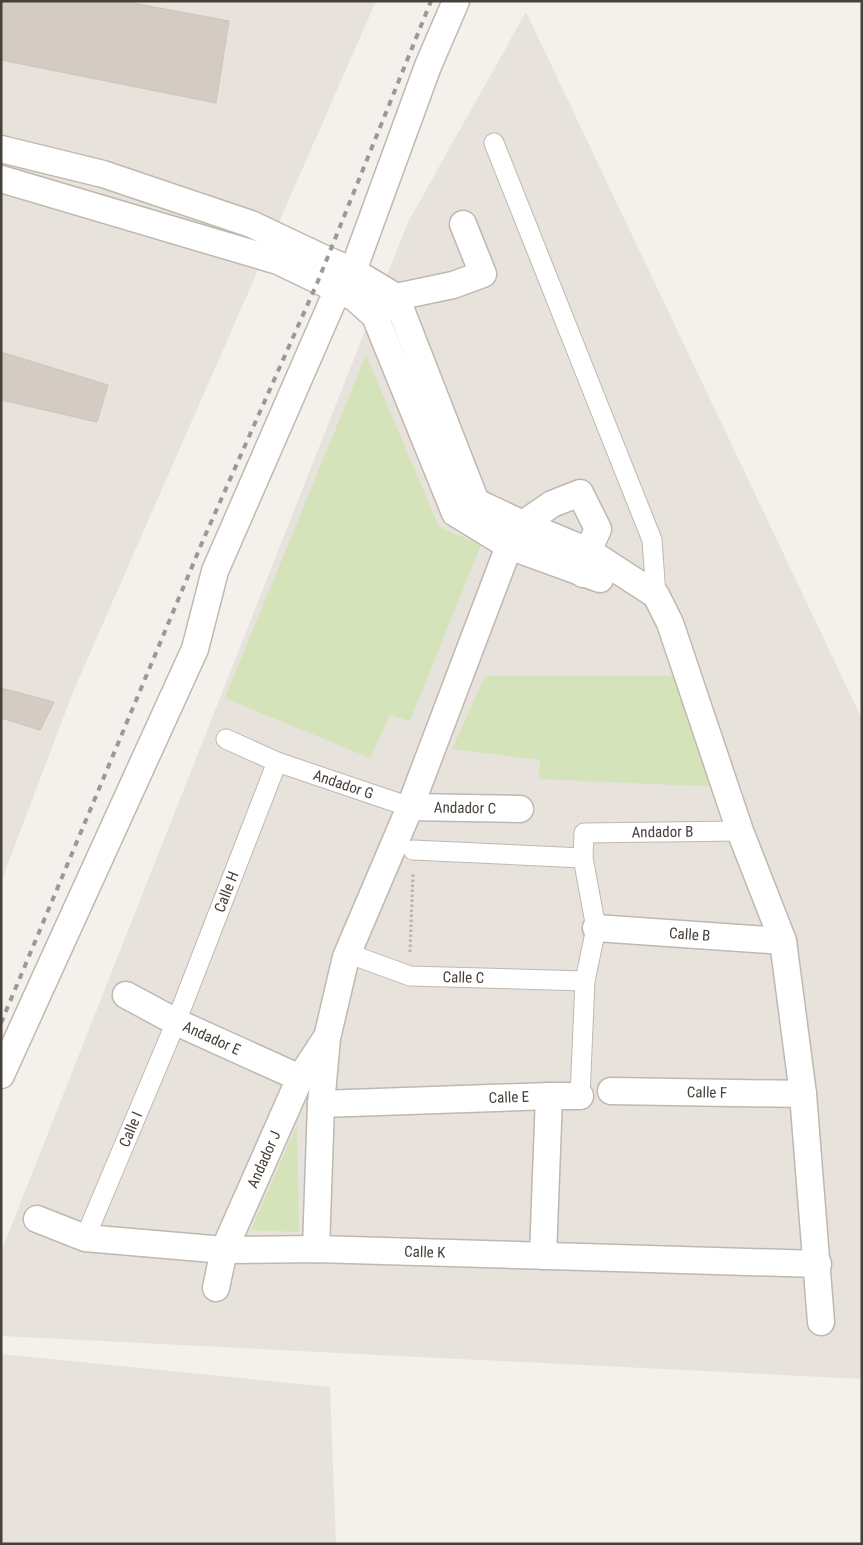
<svg xmlns="http://www.w3.org/2000/svg" width="863" height="1545" font-family="'Roboto Condensed',sans-serif">
<style>
.residential{fill:#e7e2db}
.green{fill:#d4e3ba}
.building{fill:#d4ccc3;stroke:#cec3b7}
.lines{fill:none;stroke-linecap:round;stroke-linejoin:round}
.pedestrian-casing{stroke:#bfb8af;stroke-width:21}
.minor-casing{stroke:#bfb8af;stroke-width:29}
.path{stroke:#bfb2a2;stroke-width:3;stroke-dasharray:2.5 2.5;stroke-linecap:butt}
.pedestrian{stroke:#fff;stroke-width:19}
.minor{stroke:#fff;stroke-width:26}
.rail{stroke:#999;stroke-width:4;stroke-dasharray:6 6;stroke-linecap:butt}
.labels{text-anchor:middle;dominant-baseline:central;stroke-width:4.5;stroke-linejoin:round;paint-order:stroke}
.street-label{font-size:15px;fill:#48413a;stroke:#fff}
</style>
<rect width="100%" height="100%" fill="#f4f1ec"/>
<!-- residential -->
<path class="residential" d="M1,1h375l-303,691 -72,190z
M526,12l336,707v660l-861,-43v-84l407,-1030z
M1,1354l329,33 6,157h-335z"/>
<!-- green -->
<path class="green" d="M366,355l73,172 42,18 -71,176 -20,-6 -20,43 -145,-60z
M485,676h193l46,111 -185,-8 1,-19 -88,-11z
M297,1125l2,107 -48,-2z"/>
<!-- building -->
<path class="building" d="M1,1h121l107,20 -13,82 -215,-43z
M1,352l107,33 -11,37 -96,-22z
M1,688l53,14 -14,28 -39,-12z"/>
<g class="lines">
<!-- pedestrian casing -->
<g class="pedestrian-casing">
<g id="pedestrian">
<path d="M494,143l158,397 4,55"/>
<path id="s1" d="M226,739l51,23 133,45"/>
<path d="M413,850l170,8"/>
<path id="s2" d="M346,957l9,-1 55,20 175,5"/>
<path id="s3" d="M580,1096l5,-115 11,-53 -13,-70 1,-25 156,-2"/>
<path id="s4" d="M85,1238l91,-216 101,-260"/>
</g>
</g>
<!-- minor casing -->
<g class="minor-casing">
<g id="minor">
<path d="M1,149l102,25 148,50 74,35 28,12 43,26 80,205 47,22 65,27 68,44 14,28 70,208 43,110 20,153 18,228"/>
<path d="M1,179l277,82 77,37 20,18 80,197 54,33 91,33"/>
<path d="M353,271l75,-205 28,-65"/>
<path d="M383,309l13,-12 57,-12 30,-11 -20,-50"/>
<path id="s5" d="M410,807l110,2"/>
<path id="s6" d="M596,928l187,13"/>
<path id="s7" d="M126,995l50,27 124,56"/>
<path d="M1,1075l194,-426 20,-78 123,-282"/>
<path id="s8" d="M611,1091l192,3"/>
<path id="s9" d="M321,1104l228,-8h31"/>
<path id="s10" d="M37,1219l48,19 139,12 92,-1 502,15"/>
<path d="M316,1249l5,-145 6,-66 19,-81 64,-150 99,-261 14,-22 29,-20 28,-11 18,36 -10,22 -5,23"/>
<path d="M543,1256l6,-160"/>
<path id="s11" d="M216,1288l8,-38 76,-172 25,-38"/>
</g>
</g>
<!-- path -->
<path class="path" d="M410,952l3,-79"/>
<!-- pedestrian -->
<use href="#pedestrian" class="pedestrian"/>
<!-- minor -->
<use href="#minor" class="minor"/>
<!-- rail -->
<path class="rail" d="M1,1023l203,-485 114,-257 113,-280"/>
</g>
<g class="labels">
<!-- street labels -->
<g class="street-label">
<text stroke="none"><textPath href="#s1" startOffset="126">Andador G</textPath></text>
<text stroke="none"><textPath href="#s5" startOffset="55">Andador C</textPath></text>
<text stroke="none"><textPath href="#s3" startOffset="344">Andador B</textPath></text>
<text stroke="none"><textPath href="#s4" startOffset="374">Calle H</textPath></text>
<text stroke="none"><textPath href="#s6" startOffset="94">Calle B</textPath></text>
<text stroke="none"><textPath href="#s2" startOffset="121">Calle C</textPath></text>
<text stroke="none"><textPath href="#s7" startOffset="96">Andador E</textPath></text>
<text stroke="none"><textPath href="#s8" startOffset="96">Calle F</textPath></text>
<text stroke="none"><textPath href="#s9" startOffset="188">Calle E</textPath></text>
<text stroke="none"><textPath href="#s4" startOffset="118">Calle I</textPath></text>
<text stroke="none"><textPath href="#s11" startOffset="138">Andador J</textPath></text>
<text stroke="none"><textPath href="#s10" startOffset="392">Calle K</textPath></text>
</g>
</g>
<!-- border -->
<rect width="863" height="1545" fill="none" stroke="#48413a" stroke-width="5"/>
</svg>
